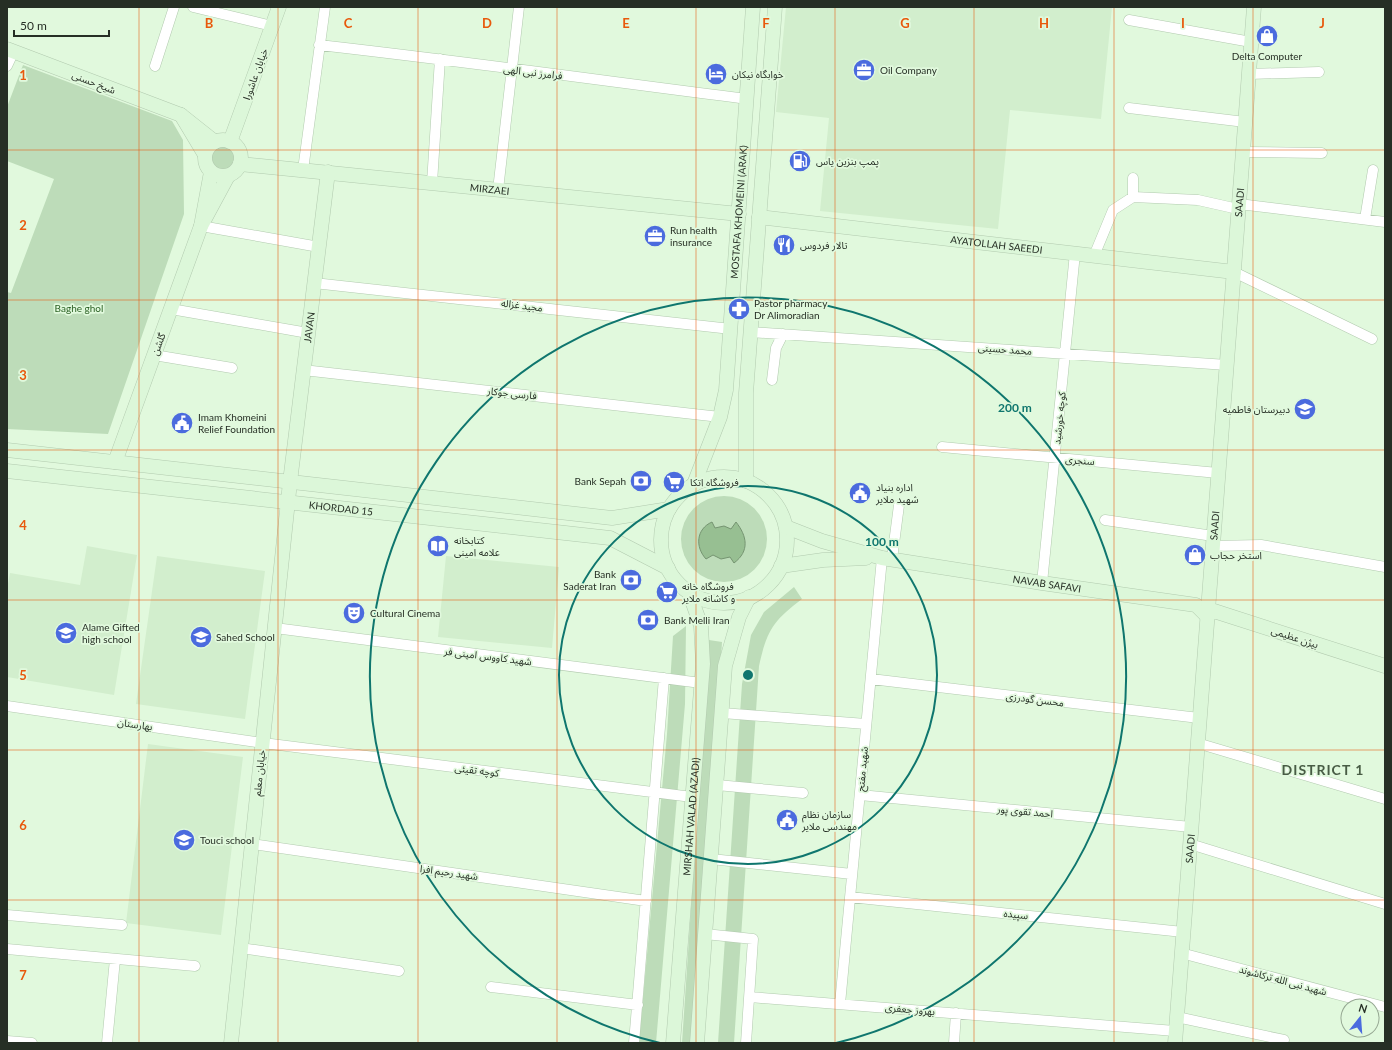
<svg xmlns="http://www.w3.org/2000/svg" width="1392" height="1050" font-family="Lato,'Noto Sans Arabic',sans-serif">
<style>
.built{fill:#d2eecd}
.green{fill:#bddcb9}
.water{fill:#97bf92;stroke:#759471}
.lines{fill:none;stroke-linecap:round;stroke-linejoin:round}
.street-casing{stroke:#b2caaf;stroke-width:11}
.secondary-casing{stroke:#b2caaf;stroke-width:15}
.street{stroke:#fff;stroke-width:10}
.secondary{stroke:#dcf7d9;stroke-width:14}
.grid{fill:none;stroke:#e8590c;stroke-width:1;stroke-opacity:0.55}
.ring{fill:none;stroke:#0f766e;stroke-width:2}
.labels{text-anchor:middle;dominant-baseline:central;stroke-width:3.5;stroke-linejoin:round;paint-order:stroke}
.poi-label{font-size:10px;fill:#262f25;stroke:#e1f9dd;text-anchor:start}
.street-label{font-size:10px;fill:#262f25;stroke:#e1f9dd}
.park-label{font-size:10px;fill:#2c6125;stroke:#e1f9dd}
.district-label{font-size:14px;font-weight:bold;letter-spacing:1px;fill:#485c45;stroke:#e1f9dd}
.grid-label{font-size:13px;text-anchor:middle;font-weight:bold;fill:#e8590c;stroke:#e1f9dd;stroke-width:3.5;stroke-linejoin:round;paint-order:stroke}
.centre{fill:#0f766e;stroke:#e1f9dd;stroke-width:2}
.ring-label{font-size:12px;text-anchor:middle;font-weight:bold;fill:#0f766e;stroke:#e1f9dd;stroke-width:3.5;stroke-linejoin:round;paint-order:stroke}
</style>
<rect width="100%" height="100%" fill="#e1f9dd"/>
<!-- built -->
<path class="built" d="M786,7h326l-11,112 -91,-9 -12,119 -178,-18 9,-93 -53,-6z
M87,546l50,9 -23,140 -107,-18v-88l3,-16 70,12z
M157,556l108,15 -20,148 -109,-15z
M446,556l113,11 -7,81 -114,-11z
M148,744l95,13 -22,178 -95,-12z"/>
<!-- green -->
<path class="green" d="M23,65l149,56 11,19 1,74 -76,220 -101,-5v-137l4,1 43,-114 -47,-18v-54z
M211 158a12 12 0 1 1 24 0a12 12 0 1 1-24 0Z
M681 539a43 43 0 1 1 86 0a43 43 0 1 1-86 0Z
M794,587l8,12c-29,22 -35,31 -43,67l-25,377h-16l24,-359 9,-49 13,-23z
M686,626l-1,78 -29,339h-17l28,-309 6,-98z
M709,640l13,2 -3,50 -27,351h-10z"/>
<!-- water -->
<path class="water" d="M712,522l3,6 9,-2 7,3 5,-7c11,14 14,29 -2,41l-4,-6 -9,2 -8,-4 -7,4c-11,-12 -10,-30 6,-37z"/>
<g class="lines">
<!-- street casing -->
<g class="street-casing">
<path id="street" d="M193,7l79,19
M1129,20l122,22
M319,45c143,16 286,36 428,54
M7,66l7,-15
M155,66l19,-59
M1249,74l70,-2
M1129,108l116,14
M1243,152l79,1
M303,170l22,-163
M432,183l8,-124
M498,190l21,-183
M1133,197v-19
M1239,204l146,18
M1365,219l8,-49
M201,226l118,21
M1094,256l19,-46 20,-13 65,3 40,9
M1234,272l138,67
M314,283l417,46
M171,309l137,24
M750,332l477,33
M154,355l78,13
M303,370l417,47
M772,380l4,-32 7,-14
M942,447l276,26
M1105,520l108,16
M1213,546l48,-1 124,22
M892,559l7,-54
M1042,583l33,-330
M275,628l426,55
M871,679l328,39
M7,706l256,37 429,54
M722,713l144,11
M1197,743l188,56
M717,785l86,8
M860,795l331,32
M252,844l394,57
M1190,844l195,60
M711,859l141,15
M850,897l333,35
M7,915l115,10
M705,934l48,5 -7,104
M241,948l158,23
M7,949l188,17
M1181,953l204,54
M491,987l147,18
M750,997l425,34
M840,1004l42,-446
M1177,1017l107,23
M7,1041l25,2
M107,1043l8,-84
M634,1043l30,-365
M954,1043l2,-30"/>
</g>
<!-- secondary casing -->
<g class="secondary-casing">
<g id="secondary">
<path d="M7,49l174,66"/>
<circle cx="223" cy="158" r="18"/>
<path d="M230,142l49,-135"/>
<path d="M205,155l-24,-40 34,27"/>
<path id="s1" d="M240,164l499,50"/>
<path d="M211,172l-10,54 27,-50"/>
<path id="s2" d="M759,217l475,55"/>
<path d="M7,450l605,68 57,-9"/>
<path d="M115,462l86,-236"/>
<path id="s3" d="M7,471l603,67 58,30"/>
<circle cx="724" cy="540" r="63"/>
<path d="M746,481v-88l29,-386"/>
<path id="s4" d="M694,484l26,-67 6,-27 27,-383"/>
<path id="s5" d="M786,527l36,14 60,17 160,25 154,22 11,11 7,-5 171,55"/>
<path d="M781,566l42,-6 43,-2"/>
<path id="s6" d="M231,1043l59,-561 38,-310"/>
<path id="s7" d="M673,1043l30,-379 -2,-38 -12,-34"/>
<path d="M697,1043l28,-377 14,-49 10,-20"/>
<path id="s8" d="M1175,1043l79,-1036"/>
</g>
</g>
<!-- street -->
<use href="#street" class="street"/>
<!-- secondary -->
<use href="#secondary" class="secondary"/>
</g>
<!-- grid -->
<path class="grid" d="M139,7v1036M278,7v1036M418,7v1036M557,7v1036M696,7v1036M835,7v1036M974,7v1036M1114,7v1036M1253,7v1036M7,150h1378M7,300h1378M7,450h1378M7,600h1378M7,750h1378M7,900h1378"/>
<!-- distance rings -->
<g class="ring">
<circle cx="748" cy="675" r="189"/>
<path d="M660 1043A378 378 0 1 1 836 1043"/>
</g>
<!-- icons -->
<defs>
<g id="shop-disc" transform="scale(1.15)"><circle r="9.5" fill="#4b6bde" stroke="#e1f9dd"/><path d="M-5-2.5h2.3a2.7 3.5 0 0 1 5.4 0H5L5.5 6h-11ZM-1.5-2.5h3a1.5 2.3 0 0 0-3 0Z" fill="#fff"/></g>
<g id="office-disc" transform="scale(1.15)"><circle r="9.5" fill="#4b6bde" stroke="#e1f9dd"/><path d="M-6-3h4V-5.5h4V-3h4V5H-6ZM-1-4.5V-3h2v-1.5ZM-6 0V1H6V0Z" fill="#fff"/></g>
<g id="hotel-disc" transform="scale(1.15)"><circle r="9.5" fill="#4b6bde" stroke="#e1f9dd"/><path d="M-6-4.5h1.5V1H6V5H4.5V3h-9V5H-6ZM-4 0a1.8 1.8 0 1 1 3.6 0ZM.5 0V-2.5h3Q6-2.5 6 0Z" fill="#fff"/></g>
<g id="fuel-disc" transform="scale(1.15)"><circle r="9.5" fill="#4b6bde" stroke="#e1f9dd"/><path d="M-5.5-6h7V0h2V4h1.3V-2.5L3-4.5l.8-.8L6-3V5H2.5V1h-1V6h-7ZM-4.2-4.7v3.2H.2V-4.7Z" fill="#fff"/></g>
<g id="restaurant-disc" transform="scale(1.15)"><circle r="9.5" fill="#4b6bde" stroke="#e1f9dd"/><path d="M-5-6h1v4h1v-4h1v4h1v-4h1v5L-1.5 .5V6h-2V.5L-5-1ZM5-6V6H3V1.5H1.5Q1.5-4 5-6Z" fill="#fff"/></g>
<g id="pharmacy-disc" transform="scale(1.15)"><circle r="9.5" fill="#4b6bde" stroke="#e1f9dd"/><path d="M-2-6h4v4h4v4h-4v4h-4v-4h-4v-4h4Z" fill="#fff"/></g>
<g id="school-disc" transform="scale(1.15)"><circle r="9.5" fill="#4b6bde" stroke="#e1f9dd"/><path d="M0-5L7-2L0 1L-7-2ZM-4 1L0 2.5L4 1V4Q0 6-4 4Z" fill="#fff"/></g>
<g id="civic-disc" transform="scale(1.15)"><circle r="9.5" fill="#4b6bde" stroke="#e1f9dd"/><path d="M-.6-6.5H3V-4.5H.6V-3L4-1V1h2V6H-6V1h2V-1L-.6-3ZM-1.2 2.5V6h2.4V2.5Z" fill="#fff"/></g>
<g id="bank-disc" transform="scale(1.15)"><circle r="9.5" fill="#4b6bde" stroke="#e1f9dd"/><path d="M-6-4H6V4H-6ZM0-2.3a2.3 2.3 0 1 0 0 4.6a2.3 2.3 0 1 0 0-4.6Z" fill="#fff"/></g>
<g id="supermarket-disc" transform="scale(1.15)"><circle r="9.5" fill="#4b6bde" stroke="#e1f9dd"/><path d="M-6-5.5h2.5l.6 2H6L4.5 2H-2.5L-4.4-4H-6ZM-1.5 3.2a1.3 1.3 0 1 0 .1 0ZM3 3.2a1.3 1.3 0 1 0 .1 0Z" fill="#fff"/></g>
<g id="library-disc" transform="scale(1.15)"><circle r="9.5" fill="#4b6bde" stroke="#e1f9dd"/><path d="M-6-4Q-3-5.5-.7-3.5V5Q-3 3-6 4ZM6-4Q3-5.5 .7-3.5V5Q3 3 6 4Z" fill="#fff"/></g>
<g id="theatre-disc" transform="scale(1.15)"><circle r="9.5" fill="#4b6bde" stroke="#e1f9dd"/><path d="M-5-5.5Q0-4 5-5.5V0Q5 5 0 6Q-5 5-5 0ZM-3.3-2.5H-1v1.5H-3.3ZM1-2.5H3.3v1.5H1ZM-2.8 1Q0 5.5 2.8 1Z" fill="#fff"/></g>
</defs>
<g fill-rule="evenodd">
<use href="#shop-disc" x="1267" y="36"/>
<use href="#office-disc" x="864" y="70"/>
<use href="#hotel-disc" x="716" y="74"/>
<use href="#fuel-disc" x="800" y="161"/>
<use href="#office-disc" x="655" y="236"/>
<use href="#restaurant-disc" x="784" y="245"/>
<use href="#pharmacy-disc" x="739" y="309"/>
<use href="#school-disc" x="1305" y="409"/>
<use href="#civic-disc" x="182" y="423"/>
<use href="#bank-disc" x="641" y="481"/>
<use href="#supermarket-disc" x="674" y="482"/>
<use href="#civic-disc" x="860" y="493"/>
<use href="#library-disc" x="438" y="546"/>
<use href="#shop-disc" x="1195" y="555"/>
<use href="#bank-disc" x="631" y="580"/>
<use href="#supermarket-disc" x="667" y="592"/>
<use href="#theatre-disc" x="354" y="613"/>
<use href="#bank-disc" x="648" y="620"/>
<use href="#school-disc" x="66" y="633"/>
<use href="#school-disc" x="201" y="637"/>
<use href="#civic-disc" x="787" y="820"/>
<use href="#school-disc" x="184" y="840"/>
</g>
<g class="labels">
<!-- poi labels -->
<g class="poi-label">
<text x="1267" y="56" text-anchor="middle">Delta Computer</text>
<text x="880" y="70">Oil Company</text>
<text x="732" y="74">خوابگاه نیکان</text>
<text x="816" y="161">پمپ بنزین یاس</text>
<text x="670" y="230">Run health<tspan x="670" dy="12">insurance</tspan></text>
<text x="800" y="245">تالار فردوس</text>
<text x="754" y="303">Pastor pharmacy<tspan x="754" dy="12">Dr Alimoradian</tspan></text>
<text x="1290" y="409" text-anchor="end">دبیرستان فاطمیه</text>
<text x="198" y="417">Imam Khomeini<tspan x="198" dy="12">Relief Foundation</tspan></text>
<text x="626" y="481" text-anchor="end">Bank Sepah</text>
<text x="690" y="482">فروشگاه اتکا</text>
<text x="876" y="487">اداره بنیاد<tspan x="876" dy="12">شهید ملایر</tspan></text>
<text x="454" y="540">کتابخانه<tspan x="454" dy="12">علامه امینی</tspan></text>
<text x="1210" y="555">استخر حجاب</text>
<text x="616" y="574" text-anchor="end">Bank<tspan x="616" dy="12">Saderat Iran</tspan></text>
<text x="682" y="586">فروشگاه خانه<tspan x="682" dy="12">و کاشانه ملایر</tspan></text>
<text x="370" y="613">Cultural Cinema</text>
<text x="664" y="620">Bank Melli Iran</text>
<text x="82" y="627">Alame Gifted<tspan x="82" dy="12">high school</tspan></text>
<text x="216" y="637">Sahed School</text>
<text x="802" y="814">سازمان نظام<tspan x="802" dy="12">مهندسی ملایر</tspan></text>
<text x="200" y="840">Touci school</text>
</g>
<!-- street labels -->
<g class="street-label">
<text transform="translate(533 72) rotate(7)">فرامرز نبی الهی</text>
<text transform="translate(255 74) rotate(-70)">خیابان عاشورا</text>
<text transform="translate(94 82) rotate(21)">شیخ حسنی</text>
<text stroke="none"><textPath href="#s1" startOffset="251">MIRZAEI</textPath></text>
<text stroke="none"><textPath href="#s8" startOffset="843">SAADI</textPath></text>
<text stroke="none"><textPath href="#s4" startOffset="278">MOSTAFA KHOMEINI (ARAK)</textPath></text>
<text stroke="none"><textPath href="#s2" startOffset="239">AYATOLLAH SAEEDI</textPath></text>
<text transform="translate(522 305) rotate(7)">مجید غزاله</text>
<text stroke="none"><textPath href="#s6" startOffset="720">JAVAN</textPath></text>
<text transform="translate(158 344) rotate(-70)">گلشن</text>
<text transform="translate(1005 349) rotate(4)">محمد حسینی</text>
<text transform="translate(512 393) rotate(6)">فارسی جوکار</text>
<text transform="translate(1059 418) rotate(-84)">کوچه خورشید</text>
<text transform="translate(1080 460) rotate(5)">سنجری</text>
<text stroke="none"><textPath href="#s3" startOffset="336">KHORDAD 15</textPath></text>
<text stroke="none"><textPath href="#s8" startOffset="519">SAADI</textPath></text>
<text stroke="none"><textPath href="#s5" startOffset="268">NAVAB SAFAVI</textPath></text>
<text transform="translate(1295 637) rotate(18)">بیژن عظیمی</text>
<text transform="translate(488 656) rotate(7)">شهید کاووس امینی فر</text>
<text transform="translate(1035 699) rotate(7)">محسن گودرزی</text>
<text transform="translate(135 724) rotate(8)">بهارستان</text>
<text transform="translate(862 769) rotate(-85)">شهید مفتح</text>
<text transform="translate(477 770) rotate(7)">کوچه تقیئی</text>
<text transform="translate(259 773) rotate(-84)">خیابان معلم</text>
<text transform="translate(1025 811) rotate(5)">احمد تقوی پور</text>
<text stroke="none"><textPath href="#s7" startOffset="227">MIRSHAH VALAD (AZADI)</textPath></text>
<text stroke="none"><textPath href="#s8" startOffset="195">SAADI</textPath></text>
<text transform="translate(449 872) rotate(8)">شهید رحیم افرا</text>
<text transform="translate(1016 914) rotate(6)">سپیده</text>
<text transform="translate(1283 980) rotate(15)">شهید نبی الله ترکاشوند</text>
<text transform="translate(910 1009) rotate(5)">بهروز جعفری</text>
</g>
<!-- park labels -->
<g class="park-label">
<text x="79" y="308">Baghe ghol</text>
</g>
<!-- district labels -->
<g class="district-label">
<text x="1323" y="769">DISTRICT 1</text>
</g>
</g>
<g class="grid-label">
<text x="209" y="28">B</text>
<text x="348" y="28">C</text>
<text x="487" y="28">D</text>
<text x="626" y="28">E</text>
<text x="766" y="28">F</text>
<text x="905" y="28">G</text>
<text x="1044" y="28">H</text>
<text x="1183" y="28">I</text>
<text x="1322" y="28">J</text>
<text x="23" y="80">1</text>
<text x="23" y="230">2</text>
<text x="23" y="380">3</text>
<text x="23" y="530">4</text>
<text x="23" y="680">5</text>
<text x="23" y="830">6</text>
<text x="23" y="980">7</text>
</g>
<circle cx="748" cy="675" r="6" class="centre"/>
<g class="ring-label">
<text x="1015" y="412">200 m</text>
<text x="882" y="546">100 m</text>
</g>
<!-- border -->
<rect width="1392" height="1050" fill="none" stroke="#262f25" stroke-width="16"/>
<!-- north arrow -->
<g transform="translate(1360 1018) rotate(17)"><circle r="19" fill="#e1f9dd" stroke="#96a893"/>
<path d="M0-3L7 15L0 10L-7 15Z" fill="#4b6bde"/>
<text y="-6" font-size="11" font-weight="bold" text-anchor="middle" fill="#262f25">N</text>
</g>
<!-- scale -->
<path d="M14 30v6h95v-6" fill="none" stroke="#262f25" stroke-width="2"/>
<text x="20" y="30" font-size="12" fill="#262f25" stroke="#e1f9dd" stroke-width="3" paint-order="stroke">50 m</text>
</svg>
